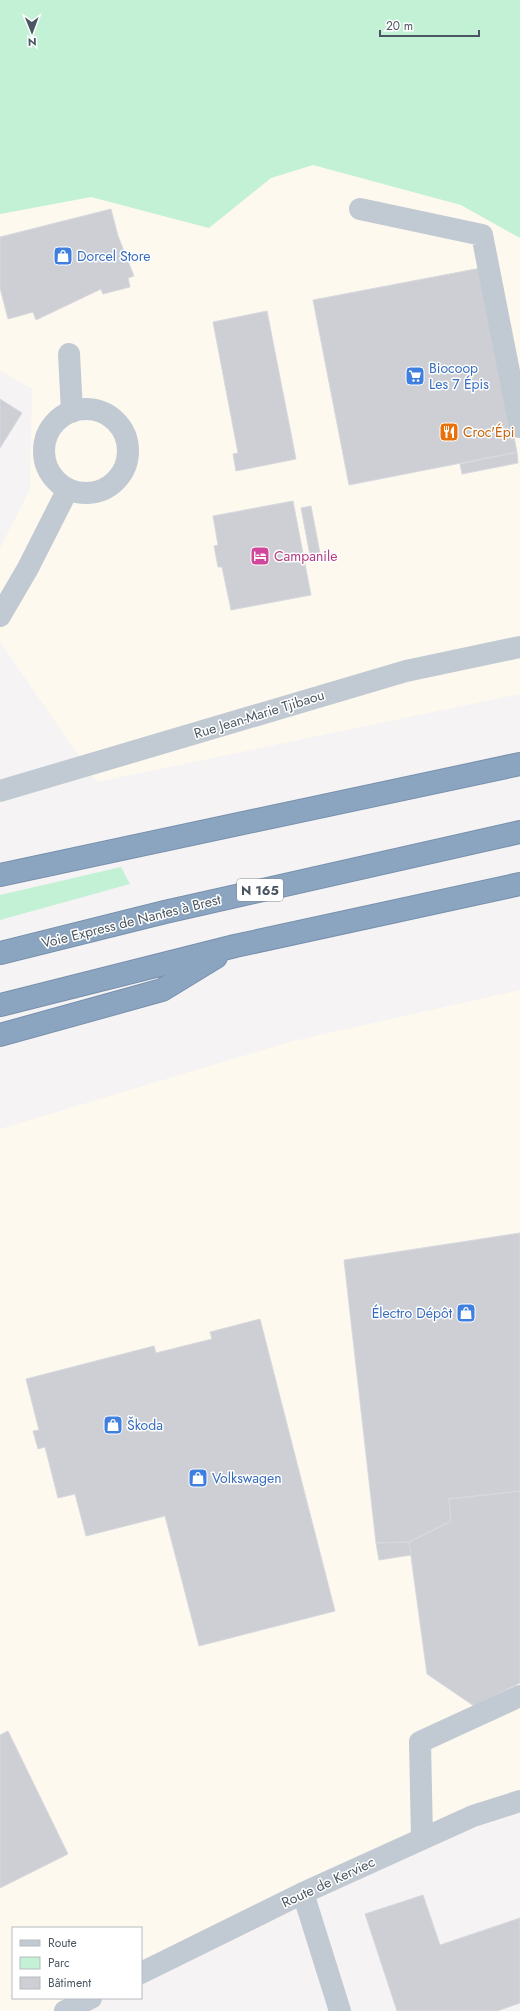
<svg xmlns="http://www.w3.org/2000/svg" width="520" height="2011" font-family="Jost,sans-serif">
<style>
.commercial{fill:#fdf9ef}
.green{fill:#c3f1d5}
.building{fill:#cdcfd5;stroke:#d7d9de}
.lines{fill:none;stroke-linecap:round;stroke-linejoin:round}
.highway-casing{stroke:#7690ad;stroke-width:24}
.minor{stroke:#c1cad2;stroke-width:22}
.highway{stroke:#8ba5c1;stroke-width:22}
.labels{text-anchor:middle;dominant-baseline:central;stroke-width:3;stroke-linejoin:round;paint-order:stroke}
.shield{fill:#fff;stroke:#808990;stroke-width:1}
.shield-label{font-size:13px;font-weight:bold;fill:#4a5661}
.shop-label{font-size:14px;fill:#366cbe;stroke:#fff;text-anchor:start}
.food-label{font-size:14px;fill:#c56008;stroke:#fff;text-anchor:start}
.hotel-label{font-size:14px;fill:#b23c85;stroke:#fff;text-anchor:start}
.street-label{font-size:14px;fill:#4a5661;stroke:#fff}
</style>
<rect width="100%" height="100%" fill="#f5f3f3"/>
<!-- commercial -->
<path class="commercial" d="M313,165l148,40 59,33v456l-423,88 -97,-140v-94l30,-59 2,-100 -32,-19v-156l91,-17 118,31 62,-50z
M520,990v811l-379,172v-45h-128v70h78l-26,13h-65v-882l293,-88z"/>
<!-- green -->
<path class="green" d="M0,0h520v238l-59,-33 -148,-40 -42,13 -62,50 -118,-31 -91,17z
M121,867l9,17 -130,36v-25z"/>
<!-- building -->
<path class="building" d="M111,209l7,27 16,40 -6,2 2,9 -27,7 -2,-5 -65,31 -3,-8 -25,7 -8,-31v-51z
M481,268l36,184 -168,33 -36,-185z
M267,311l29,148 -60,12 -3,-17 5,-1 -25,-131z
M0,399l22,14 -22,35z
M517,452l1,11 -56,11 -2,-10z
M293,501l18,94 -80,15 -9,-43h-4l-4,-21 4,-1 -5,-29z
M311,506l10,52 -10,3 -10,-53z
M520,1233v258l-71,8 2,22 -42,21 -33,1 -32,-283z
M260,1319l75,292 -136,35 -34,-130 -79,20 -11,-42 -17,4 -13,-51 -7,2 -5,-18 6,-1 -13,-51 128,-33 2,7 56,-14 -2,-7z
M520,1491v192l-46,23 -47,-32 -18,-132 42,-21 -2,-22z
M409,1542l2,13 -32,5 -3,-17z
M8,1731l60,123 -68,34v-153z
M423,1895l17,50 80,-27v85l-23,8h-100l-32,-97z"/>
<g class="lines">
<!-- highway casing -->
<g class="highway-casing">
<path id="highway" d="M0,875l520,-111
M0,953l165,-41 355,-80
M0,1005l235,-59 285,-62
M0,1035l162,-45 54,-33"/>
</g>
<!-- minor -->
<path class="minor" d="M360,209l122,26 38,192
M69,354l3,58
M44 451a42 42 0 1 1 84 0a42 42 0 1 1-84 0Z
M0,616l28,-48 40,-79
M0,791l406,-120 114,-24
M422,1839l-2,-97 100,-46
M303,1893l37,118
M141,1973l162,-80 170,-77 47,-15
M65,2011l26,-13"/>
<!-- highway -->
<use href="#highway" class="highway"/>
</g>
<!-- icons -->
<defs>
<g id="shop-square" transform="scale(1)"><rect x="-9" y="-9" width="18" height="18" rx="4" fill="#3f7fe0" stroke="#fff"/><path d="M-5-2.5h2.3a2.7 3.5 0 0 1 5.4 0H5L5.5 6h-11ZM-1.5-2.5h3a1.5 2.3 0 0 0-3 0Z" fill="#fff"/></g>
<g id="supermarket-square" transform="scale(1)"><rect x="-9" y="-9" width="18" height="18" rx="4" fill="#3f7fe0" stroke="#fff"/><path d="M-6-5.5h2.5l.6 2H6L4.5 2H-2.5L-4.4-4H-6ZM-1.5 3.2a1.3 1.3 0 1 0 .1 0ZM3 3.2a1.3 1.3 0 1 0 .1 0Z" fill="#fff"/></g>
<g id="restaurant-square" transform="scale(1)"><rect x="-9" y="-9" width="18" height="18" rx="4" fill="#e8710a" stroke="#fff"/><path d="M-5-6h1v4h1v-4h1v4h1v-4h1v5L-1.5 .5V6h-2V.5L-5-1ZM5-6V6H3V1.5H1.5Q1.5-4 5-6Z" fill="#fff"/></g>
<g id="hotel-square" transform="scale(1)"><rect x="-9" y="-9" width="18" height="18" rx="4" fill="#d1479c" stroke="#fff"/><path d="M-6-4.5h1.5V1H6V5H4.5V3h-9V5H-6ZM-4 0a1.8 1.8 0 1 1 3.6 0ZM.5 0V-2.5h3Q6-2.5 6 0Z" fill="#fff"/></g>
</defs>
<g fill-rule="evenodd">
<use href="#shop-square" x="63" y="256"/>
<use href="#supermarket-square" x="415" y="376"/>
<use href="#restaurant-square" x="449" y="432"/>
<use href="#hotel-square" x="260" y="556"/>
<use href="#shop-square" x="466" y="1313"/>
<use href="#shop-square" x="113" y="1425"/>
<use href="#shop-square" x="198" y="1478"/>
</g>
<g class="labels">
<!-- shield labels -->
<rect class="shield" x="237" y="879" width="46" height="22" rx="3"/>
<g class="shield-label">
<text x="260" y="890">N 165</text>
</g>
<!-- shop labels -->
<g class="shop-label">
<text x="77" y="256">Dorcel Store</text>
<text x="429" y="368">Biocoop<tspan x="429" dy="16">Les 7 Épis</tspan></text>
<text x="452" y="1313" text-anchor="end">Électro Dépôt</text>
<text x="127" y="1425">Škoda</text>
<text x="212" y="1478">Volkswagen</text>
</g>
<!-- food labels -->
<g class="food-label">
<text x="463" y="432">Croc'Épi</text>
</g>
<!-- hotel labels -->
<g class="hotel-label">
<text x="274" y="556">Campanile</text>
</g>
<!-- street labels -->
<g class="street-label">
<text transform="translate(259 714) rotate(-17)">Rue Jean-Marie Tjibaou</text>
<text transform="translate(131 921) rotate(-14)">Voie Express de Nantes à Brest</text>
<text transform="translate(328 1882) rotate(-25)">Route de Kerviec</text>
</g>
</g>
<!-- legend -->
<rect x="12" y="1927" width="130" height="72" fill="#ffffff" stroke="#b7bbc0"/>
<rect x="20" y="1940" width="20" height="6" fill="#c1cad2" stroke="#b7bbc0"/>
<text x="48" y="1947" font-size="12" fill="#4a5661">Route</text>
<rect x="20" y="1957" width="20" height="12" fill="#c3f1d5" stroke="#b7bbc0"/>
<text x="48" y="1967" font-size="12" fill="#4a5661">Parc</text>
<rect x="20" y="1977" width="20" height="12" fill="#cdcfd5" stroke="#b7bbc0"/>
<text x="48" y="1987" font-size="12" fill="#4a5661">Bâtiment</text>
<!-- north arrow -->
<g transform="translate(32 32) rotate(179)" stroke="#ffffff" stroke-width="3" paint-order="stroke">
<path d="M0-3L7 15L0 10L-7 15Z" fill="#4a5661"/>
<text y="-6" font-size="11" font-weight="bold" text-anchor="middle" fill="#4a5661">N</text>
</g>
<!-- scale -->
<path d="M380 30v6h99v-6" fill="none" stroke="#4a5661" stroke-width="2"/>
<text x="386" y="30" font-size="12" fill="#4a5661" stroke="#ffffff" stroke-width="3" paint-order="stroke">20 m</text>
</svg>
